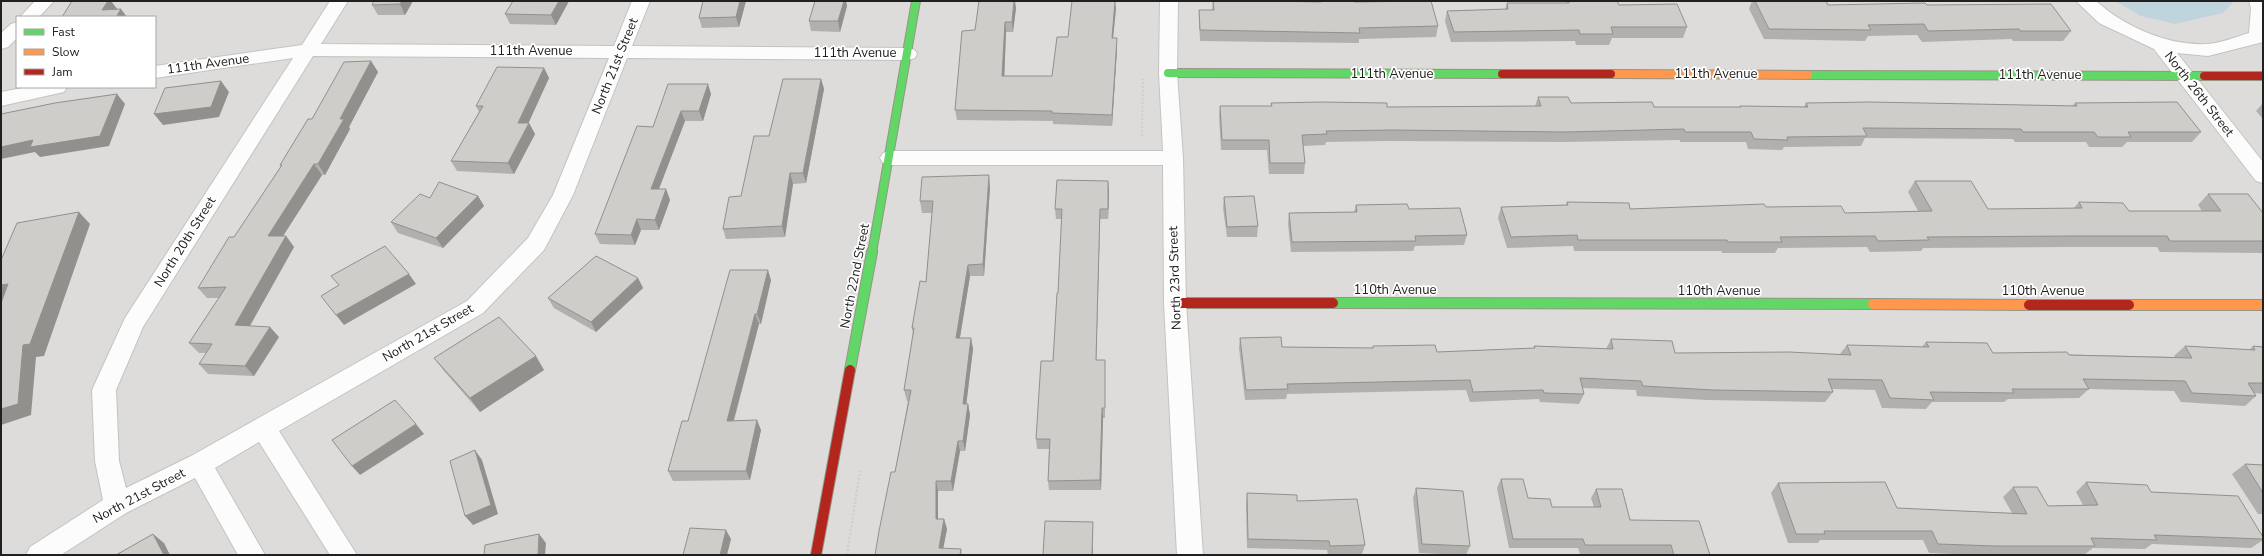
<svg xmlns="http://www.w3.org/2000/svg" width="2264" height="556" font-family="'Nunito Sans',sans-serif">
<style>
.residential{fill:#dddcda;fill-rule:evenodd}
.water{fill:#c0d4dd}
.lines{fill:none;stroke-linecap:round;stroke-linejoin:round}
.street-casing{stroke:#c4c3c1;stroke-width:2}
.fast-far1-casing{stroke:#939683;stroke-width:10}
.fast-casing{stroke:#939683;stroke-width:12}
.slow-far1-casing{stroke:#939683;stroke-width:10}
.slow-casing{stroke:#939683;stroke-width:12}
.jam-far1-casing{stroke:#939683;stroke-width:10}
.jam-casing{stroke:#939683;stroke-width:12}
.path-far1{stroke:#d6ccc9;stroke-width:2;stroke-dasharray:2 2;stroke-linecap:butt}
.path{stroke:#d6ccc9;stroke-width:2.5;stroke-dasharray:2 2;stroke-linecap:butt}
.street{fill:#fcfcfc;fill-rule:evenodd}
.fast-far1{stroke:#63d668;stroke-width:8}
.fast{stroke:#63d668;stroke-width:10}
.slow-far1{stroke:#ff974d;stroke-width:8}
.slow{stroke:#ff974d;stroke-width:10}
.jam-far1{stroke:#b3261e;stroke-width:8}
.jam{stroke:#b3261e;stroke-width:10}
.wall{fill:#b2b0ae}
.shaded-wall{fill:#91908d}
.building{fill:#cfcdca;stroke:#91908d}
.labels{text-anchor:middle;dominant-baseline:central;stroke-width:3.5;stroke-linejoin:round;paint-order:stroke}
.street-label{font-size:13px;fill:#202020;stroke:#fff}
</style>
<rect width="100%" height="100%" fill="#eeede9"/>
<!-- residential -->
<path class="residential" d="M1,1h2262v554h-2262zM17,17h138v70h-138z"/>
<!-- water -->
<path class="water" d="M2115,1h117l1,1 -10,11 -48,11 -34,-8z"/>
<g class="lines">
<!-- street casing -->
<g class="street-casing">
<path id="street" d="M35,1h19l-15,16h-19z
M330,1h18l-27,43 293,2 18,-45h18l-18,45 276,2 7,2 2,4 -2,4 -7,2 -281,-2 -54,137 -29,55 -61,63 -204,118 78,124h-27l-71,-113 -44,26 50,87h-27l-43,-77 -69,35 -65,42h-35l4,-8 73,-47 -8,-39 -3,-71 33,-72 168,-260 -138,20v-12l147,-21zM313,56l296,2 -56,137 -25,43 -61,63 -276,155 -65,32 -7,-27 -3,-71 27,-63z
M1160,1h18l-1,72 6,85 3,145 17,252h-26l-13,-252 -1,-138h-273l-7,-2 -3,-5 3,-5 7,-2h273l-4,-78z
M2076,1h20c29,26 72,45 111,43 14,-1 29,-7 42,-11l2,-25 -2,-7h14v41l-55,14 -31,-3 86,109v21l-7,-2 -102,-132 -55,-26z
M17,22v16l-9,9 -7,2v-16l10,-9z
M27,87h40l-3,5 -63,14v-14z"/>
</g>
<!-- fast-far1 casing -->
<g class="fast-far1-casing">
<path id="fast-far1" d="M1168,73l334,1
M1808,75l396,1
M872,253l44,-252"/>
</g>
<!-- fast casing -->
<g class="fast-casing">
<path id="fast" d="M1333,303l540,1
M850,370l22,-118"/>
</g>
<!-- slow-far1 casing -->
<g class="slow-far1-casing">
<path id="slow-far1" d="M1611,74l197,1"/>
</g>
<!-- slow casing -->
<g class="slow-casing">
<path id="slow" d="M1873,304l156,1
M2129,305h134"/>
</g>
<!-- jam-far1 casing -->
<g class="jam-far1-casing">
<path id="jam-far1" d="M1502,74h109
M2204,76h59"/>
</g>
<!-- jam casing -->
<g class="jam-casing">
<path id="jam" d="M1175,303h158
M2029,305h100
M816,555l34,-185"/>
</g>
<!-- path-far1 -->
<path class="path-far1" d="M1142,136l1,-57"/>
<!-- path -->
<path class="path" d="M847,555l13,-84"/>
<!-- street -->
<use href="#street" class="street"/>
<!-- fast-far1 -->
<use href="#fast-far1" class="fast-far1"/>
<!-- fast -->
<use href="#fast" class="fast"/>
<!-- slow-far1 -->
<use href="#slow-far1" class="slow-far1"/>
<!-- slow -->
<use href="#slow" class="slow"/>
<!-- jam-far1 -->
<use href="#jam-far1" class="jam-far1"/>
<!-- jam -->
<use href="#jam" class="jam"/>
</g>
<!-- wall -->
<path class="wall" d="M413,1l-8,14h-27l-6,-10z
M513,1h56l-13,24 -46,-1 -5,-10z
M703,1h43l-7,26 -37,1 -3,-10z
M815,1h31l1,5 -7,26 -29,-1 -2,-10z
M1213,1l107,1v-1h34v1l84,24 -2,11 -77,2v4l-159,-2 -1,-21v-10h13z
M1567,1h50l2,4 68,22 -4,11h-71l-3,7h-33l-1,-4 -124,1 -6,-21 2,-10 58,-2 2,-6h59z
M1752,1h74l2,4h99l144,26 -8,10h-50l-2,-2 -89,3 -5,-7 -49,1 -3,5 -101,-2 -15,-30z
M1016,8l-3,24h-7l-2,44h48l16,-39 48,-29 -3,30h4v11l-5,77 -59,-2v-3l-96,-1 -2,-10 20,-80z
M371,61l7,11 -29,55 1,2 -25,46h-3l-39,61h3l8,11 -44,79 29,11 -25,39 -46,-2 -9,-10 7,-11h-7l-10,-10 30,-45h-12l-9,-10 36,-51 47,-71 -1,-1 32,-46z
M544,68l5,10 -21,45h1l6,11 -21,40 -57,-3 -6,-10 28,-49 -3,-6z
M821,79l3,10 -18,94 -13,1 -8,53 -59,2 -3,-10 18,-33 28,-60z
M711,94l-8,27h-18l-26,68h7l4,11 -11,30h-18l-6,15 -35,-1 -5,-10 58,-107z
M1538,97l33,6 83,4h86v-1l64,1 2,-4 266,3 3,-3 126,29 -9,10h-65l-5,5h-33l-3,-5h-71l-2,-3 -148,-1 -4,8 -77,1 -2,3 -34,-1 -2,-7h-66v-2l-118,2 -173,-1 -63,1 -1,3 -22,1 2,17 -1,11h-35l-2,-24h-46l-2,-34 1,-10h51v-3l116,4 148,-1z
M2263,103v16l-7,-8z
M1915,181l73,28 86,-1 5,-6 50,9h73l-4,-6 10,-11 55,19v40l-103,-1 -3,-5h-94l-140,1 -2,3 -51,1 -3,-5 -89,1 -3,5h-53l-1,-2h-147l-1,-5 -66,2 -9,-30 3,-11 65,-2 1,-3 63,7 136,-2 79,6 73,-2 -10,-19z
M990,187l-6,89h-14l-10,62h11l2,11 -7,55h2l2,11 -5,36h-5l-7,40h-15v28h6l3,10 -4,19 18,1 1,6h-87l20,-83 13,-71h-1l-3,-11 9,-56 -1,-6 14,-46 6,-69h-10l-2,-12z
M1109,191l-1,28h-8l-4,141 9,10v48h-2l-2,72h-52l-1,-9 1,-32h-12l-1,-10 17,-78 5,-68 4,-74h-6l-1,-10z
M478,196l6,10 -41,42 -45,-15 -7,-11 39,-24z
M1224,197l34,29 -1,11h-30l-4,-29z
M1356,205l53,4 58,26 -3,10 -49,1 -2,5 -122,1 -3,-28 1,-11 65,-1z
M638,278l5,10 -47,44 -42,-24 -6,-10z
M771,280l-10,44h-2l-25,97 27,9 -11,50 -77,1 -5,-10 20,-50z
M1240,338l42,9 90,1 1,-2 64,6 97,-4v-2l72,3 5,-10 64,14 165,1 7,-9 75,2 4,-5 67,11 182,4 -1,-1 11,-10 64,4 4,-4 10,1v47l-8,-1 1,3 -11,10 -64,-4 -7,-11 -85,-2 -10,9 -71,1 -4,3h-72l-6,7 -44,-1 -7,-18 -43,-1 1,3 -8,10 -118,-2 -70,-4 -1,-6 -54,-2 2,6 -5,10 -39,-2 -1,-3 -69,3 -4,-12 -179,4 -1,5 -41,1 -6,-52z
M434,358l110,12 -64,42 -36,-41z
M2245,464l18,1v49h-5l-26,-40z
M1501,479l27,19 24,9h42l-3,-9 5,-9 34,31 80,35h-45v-1h-85l-2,-6h-69l-12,-60z
M2086,482l65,10 112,45v3l-12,8 -99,-4 -7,5 -52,-1 -9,7h-104l-51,-2 -6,-13h-103l-2,3h-30l-17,-50 7,-10 119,25 115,5 -9,-16 10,-10 35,19 35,-1 -7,-13z
M1416,488l54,58 -4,9 -47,-2 -6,-55z
M1247,493l50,8 68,44 -3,9 -34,1 -1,-5 -80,-2 -1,-45z"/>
<!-- shaded-wall -->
<path class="shaded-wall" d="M108,1h3l7,9h-16z
M402,1h11l-8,14 -5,-11z
M559,1h10l-13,24 -5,-10z
M740,1h6l-7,26 -3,-10z
M844,1h2l1,5 -7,26 -2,-11z
M1014,1h1l1,7 -3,24 -1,-10z
M1115,1l1,7 -4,41v-11z
M121,9l6,8h-11z
M1005,22l1,10 -2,54 -2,-10z
M1117,38v11l-5,77v-11z
M371,61l7,11 -29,55 1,2 -25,46 -7,-11 22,-45z
M544,68l5,10 -25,55 -6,-10z
M821,79l3,10 -18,94 -3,-10z
M221,81l8,11 -10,25 -56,8 -9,-11z
M708,84l3,10 -8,27 -4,-10z
M117,94l8,10 -16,42 -69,11 -5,-5 -34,7v-12z
M681,111l4,10 -30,78 -4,-10z
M529,123l6,11 -21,40 -6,-11z
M314,164l8,11 -46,72 -8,-11z
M790,173l3,11 -8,53 -3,-11z
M989,175l1,12 -6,89 -1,-12z
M1108,181l1,10 -1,28z
M666,189l4,11 -11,30 -4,-10z
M478,196l6,10 -41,42 -7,-10z
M1100,209v10l-4,151v-10z
M79,212l11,12 -46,132 -8,1 -5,58 -30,10v-16l22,-64z
M637,219l4,11 -6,15 -4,-10z
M286,236l8,11 -50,89 -9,-11z
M968,265l2,11 -12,73 -2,-11z
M768,270l3,10 -10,44 -4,-10z
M409,274l7,10 -72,41 -8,-10z
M638,278l5,10 -47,44 -5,-10z
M8,284l-5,15 -2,-2v-12z
M755,314l4,10 -28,106 -4,-9z
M270,327l9,10 -25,39 -9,-10z
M971,338l2,11 -8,66 -2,-11z
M536,356l8,14 -64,42 -10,-14z
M968,404l2,11 -5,36 -2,-10z
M1102,408l1,10 -2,72 -1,-10z
M757,420l4,10 -11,50 -4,-9z
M416,424l8,10 -64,41 -8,-9z
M958,441l2,10 -7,40 -2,-10z
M475,450l7,10 16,54 -25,11 -8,-9z
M936,481l2,10v38l-2,-10z
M944,519l3,10 -5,26 -3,-7z
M1093,522v33h-1z
M726,530l5,9 -4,16h-7z
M153,534l11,9 6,12h-6z
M539,534l7,9 -1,12h-7z"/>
<!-- building -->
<path class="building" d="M72,1h36l-6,9 19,-1 -5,8h-54z
M374,1h28l-2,3 -28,1z
M513,1h46l-8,14 -46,-1z
M703,1h37l-4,16 -37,1z
M815,1h29l-6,20h-29z
M979,1h35l-2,21h-7l-3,54h50l5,-39h11l4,-36h43l-3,37h5l-5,77 -60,-2v-2l-97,-1 7,-79 13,-1z
M1213,1h58l50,1v-1h33v1l77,-1 7,25 -79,2 1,5 -160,-3 -1,-20h15z
M1569,1h48l2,4 58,-1 10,23h-76l2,7h-33l-1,-4 -125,2 -7,-21 61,-2 -1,-6h62z
M1755,1h71l2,4 97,-2 2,2 124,-1 20,27h-51l-1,-2 -91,2 -4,-7 -56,1 3,5 -102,-1z
M371,61l-31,58h4l-26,45h-4l-46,72h18l-51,89 35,2 -25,39 -46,-2 13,-20 -23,-1 37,-56 -28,1 31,-51h5l48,-72h-2l28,-46h4l32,-57z
M497,67l47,1 -26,55h11l-21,40 -57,-2 32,-55h-7z
M783,79h38l-18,94h-13l-8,53 -59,3 6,-32 12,-1 13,-60h15z
M221,81l-10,26 -57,7 11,-26z
M668,84h40l-9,27h-18l-30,78h15l-11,31 -18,-1 -6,16 -36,-1 42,-108 16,1z
M117,94l-17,42 -70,11 3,-7 -32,7v-33l54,-11z
M1538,97h30l3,6 81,-1 2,5h87l-1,-1 68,1 -2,-4 64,-1 207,4 -2,-3 102,-1 24,30h-73l3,5h-33l-4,-5h-71l-2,-3 -158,-1 4,8 -80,1 1,3 -34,-1 -3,-7h-66l-1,-3 -118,3 -174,-2 -66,1 1,3 -25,1 3,28h-35l-1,-23h-47l-2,-34h52l-1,-3 49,-1 67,1v4l154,-1z
M989,175l-6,89 -15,1 -12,73h15l-8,66h5l-5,37h-5l-7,40h-15v38h8l-5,29 22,1 -1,6h-85l4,-24 12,-59h4l16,-82h-7l10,-62h-2l8,-47 6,1 7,-81h-13l2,-24z
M1057,180l51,1v28h-8l-4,151h9v48h-3l-2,72 -52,1 2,-42h-14l5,-78h12l4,-68h1l4,-84h-7z
M1915,181h56l17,28 94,-1 -3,-6 44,1 6,8h92l-13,-17h40l15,19v28h-93l-3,-5h-94l-146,1 2,3 -51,1 -3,-5 -95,1 2,5h-54l-1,-2h-149l-1,-5 -66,2 -10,-30 67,-2 -1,-3 62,1 1,6 134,-5 2,3 75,-1 4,7 87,-2z
M439,182l39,14 -42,42 -45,-16 29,-28 10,4z
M1254,196l4,30 -31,1 -3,-30z
M1407,204l2,5 51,-1 7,27 -52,1 1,5 -124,1 -3,-29 68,-1 -1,-7z
M79,212l-49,132 -7,1 -5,59 -17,5v-106l7,-19 -7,1v-25l16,-37z
M385,246l24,28 -73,41 -15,-19 18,-11 -8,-9z
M596,256l42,22 -47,44 -43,-24z
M730,270h38l-11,44h-2l-28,107 30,-1 -11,51h-78l14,-50h6z
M499,317l37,39 -66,42 -36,-40z
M1281,337l1,10 91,1v-2l62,-1 2,7 98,-4 -1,-2 79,3 -2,-10 61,2 3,12 114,-1 62,3 -4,-10 82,2 -3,-5 61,1 6,10 74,-1 2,3 123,3 -7,-12 70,4 -2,-4 10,1v36h-15l8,13 -64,-3 -7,-12 -102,-2 6,10h-77l2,4 -84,-1 4,8 -44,-2 -8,-18 -54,-1 5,13 -120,-2 -70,-4 -2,-5 -61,-3 4,16 -40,-1 -1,-3 -70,2 -3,-12 -183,4 1,5 -42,1 -6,-52z
M395,400l21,24 -64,42 -20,-26z
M475,450l16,55 -26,11 -15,-55z
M2245,464l18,1v28z
M1501,479h22l5,19 22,1 2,8h49l-5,-18h26l8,31 69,1 11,34h-36l-3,-10h-86l-2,-6h-70z
M1885,482l12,26 130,6 -14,-27h24l11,19 50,-1 -12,-23 61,3 4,7 87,4 25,41v2l-109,-4 3,5 -66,-2 4,8h-100l-57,-2 -6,-13h-108l1,3h-29l-18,-51z
M1416,488l47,3 7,55 -48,-2z
M1247,493l50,2v6l60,-2 8,46 -35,1 -1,-5 -81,-2z
M1045,521l48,1 -1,33h-49z
M690,528l36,2 -6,25h-37z
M153,534l11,21h-48z
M539,534l-1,21h-54l1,-10z"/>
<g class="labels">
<!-- street labels -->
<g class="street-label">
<text x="531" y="51">111th Avenue</text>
<text x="855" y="53">111th Avenue</text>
<text transform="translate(208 64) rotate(-8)">111th Avenue</text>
<text transform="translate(615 66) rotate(-68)">North 21st Street</text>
<text x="1392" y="74">111th Avenue</text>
<text x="1716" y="74">111th Avenue</text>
<text x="2040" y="75">111th Avenue</text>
<text transform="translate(2199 94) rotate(52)">North 26th Street</text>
<text transform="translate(185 242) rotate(-58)">North 20th Street</text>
<text transform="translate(855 276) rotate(-79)">North 22nd Street</text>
<text transform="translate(1175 278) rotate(-92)">North 23rd Street</text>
<text x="1395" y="290">110th Avenue</text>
<text x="1719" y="291">110th Avenue</text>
<text x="2043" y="291">110th Avenue</text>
<text transform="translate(428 333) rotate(-30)">North 21st Street</text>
<text transform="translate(139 496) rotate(-28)">North 21st Street</text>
</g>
</g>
<!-- border -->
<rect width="2264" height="556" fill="none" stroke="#202020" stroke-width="4"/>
<!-- legend -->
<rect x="16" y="16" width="140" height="72" fill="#ffffff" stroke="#a6a6a6"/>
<rect x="24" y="29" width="20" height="6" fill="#63d668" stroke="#a6a6a6"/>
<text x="52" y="36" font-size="12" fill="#202020">Fast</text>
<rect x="24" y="49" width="20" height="6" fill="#ff974d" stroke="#a6a6a6"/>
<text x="52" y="56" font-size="12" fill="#202020">Slow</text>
<rect x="24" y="69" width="20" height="6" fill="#b3261e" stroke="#a6a6a6"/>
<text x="52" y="76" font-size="12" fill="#202020">Jam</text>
</svg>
